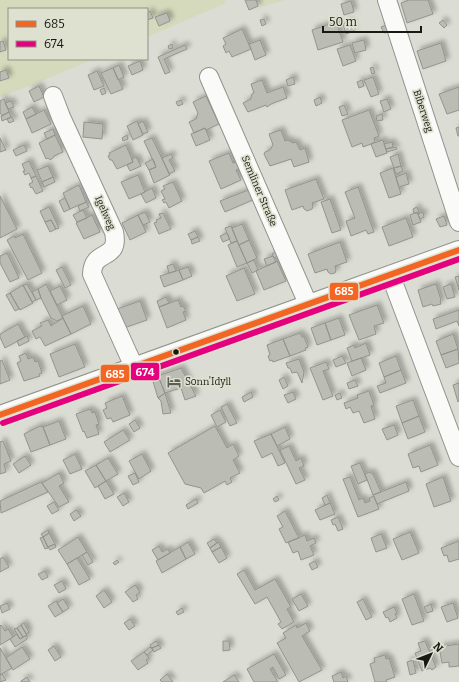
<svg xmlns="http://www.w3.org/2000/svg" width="459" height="682" font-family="Bitter,serif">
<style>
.green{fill:#d4dabb}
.building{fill:#bbbdb5;stroke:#93948e;filter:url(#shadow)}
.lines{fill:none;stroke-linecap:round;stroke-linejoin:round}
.minor-casing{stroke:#91938c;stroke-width:20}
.minor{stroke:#fafaf9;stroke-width:18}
.bus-1-casing{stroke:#dee1d0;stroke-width:9}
.bus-2-casing{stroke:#dee1d0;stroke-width:9}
.bus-1{stroke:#f26522;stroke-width:6}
.bus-2{stroke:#e5007d;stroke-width:6}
.bus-dot{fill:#181913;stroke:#dee1d0;stroke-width:1.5}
.labels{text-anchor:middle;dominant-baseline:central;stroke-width:3.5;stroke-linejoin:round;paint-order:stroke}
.street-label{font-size:10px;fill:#181913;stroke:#dee1d0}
.poi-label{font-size:10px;fill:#181913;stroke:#dee1d0;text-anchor:start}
.line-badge{stroke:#dee1d0;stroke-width:1.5}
.badge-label{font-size:11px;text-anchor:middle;font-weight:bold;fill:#fff}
</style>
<defs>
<filter id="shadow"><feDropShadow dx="3.5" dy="-3.5" stdDeviation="2" flood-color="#0004"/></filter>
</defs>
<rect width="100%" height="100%" fill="#dbddd4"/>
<!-- green -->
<path class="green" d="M0,0h225l1,3 -79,34v-28h-138v50h85l-67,28 -27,10z
M259,0h27l-25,7z"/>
<!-- building -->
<path class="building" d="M245,0h11l2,6 -9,4z
M409,0h19l5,14 -26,9 -6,-20z
M351,1l3,11 -10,3 -3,-11z
M150,11l3,7 -6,2v-7z
M167,13l3,8 -11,5 -4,-9z
M264,19l2,5 -4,2 -2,-6z
M443,20l4,5 -3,3 -5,-5z
M336,22l7,20 -25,8 -6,-20z
M350,22l4,9 -8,3 -3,-10z
M387,25l2,7 -5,1 -3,-6z
M242,29l9,20 -19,8 -3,-6 -3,2 -3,-7 3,-2 -3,-6z
M260,40l6,15 -11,5 -6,-16z
M364,40l2,10 -11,3 -3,-10z
M3,41l3,9 -6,2v-10z
M441,43l5,18 -23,8 -6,-18z
M172,44l1,4 -4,1 -1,-3z
M185,45l2,4 -23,10 6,13 -5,2 -7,-17z
M350,45l6,16 -13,5 -6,-17z
M140,61l3,9 -11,5 -4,-9z
M119,65l5,12 -6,3 -5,-12z
M373,67l2,6 -3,1 -2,-6z
M113,68l10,21 -12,5 -10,-21z
M6,70l3,8 -9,3v-9z
M97,71l7,15 -10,4 -6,-15z
M293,77l2,7 -7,2 -2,-6z
M373,77l6,17 -8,3 -7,-17z
M262,80l5,13 16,-6 4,11 -16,6 -1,1 -3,2 -1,-2 -18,7 -5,-9 8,-4v-2l1,-3 2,-1 -3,-9z
M362,80l2,6 -5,2 -2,-6z
M39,86l5,11 -10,5 -5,-11z
M459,87v23l-12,4 -8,-20z
M104,88l2,5 -4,2 -2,-5z
M206,96l13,28 -13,6 -1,-2 -11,5 -5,-11 7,-3 2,-6 -5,-11z
M320,97l2,6 -6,3 -2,-6z
M4,99l5,13 -7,4 -2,-4v-11z
M387,99l4,10 -7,3 -4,-11z
M181,100l2,4 -5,2 -2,-4z
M11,101l3,6 -6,2 -3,-6z
M344,105l4,9 -6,2 -3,-9z
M32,107l4,7 -10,5 -3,-7z
M44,110l7,14 -19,9 -6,-14z
M369,110l10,26 -5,2 1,4 -4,2 -8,3 -1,-4 -10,4 -10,-27z
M9,112l2,5 -9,4 -1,-5z
M382,114l1,6 -6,1 -1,-5z
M12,117l2,4 -5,2 -2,-4z
M137,121l6,14 -10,5 -6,-14z
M143,121l5,11 -5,2 -5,-10z
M84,122l19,2 -1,15 -19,-2z
M459,127v9h-1l-2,-8z
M205,128l5,12 -14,6 -5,-12z
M53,129l2,6 -8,4 -3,-6z
M281,130l4,11 3,-1 5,3 3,-1 4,8 5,-2 4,14 -15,5 -3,-8 -21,7 -6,-12 1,-2 5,-2 3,-5 -4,-11z
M55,135l8,17 -9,4 -1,2 -3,2 -2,-2 -2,1 -7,-16z
M127,135l1,4 -5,2 -1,-3z
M0,138l6,12 -6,2z
M152,138l18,37 -16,8 -5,-13 7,-3 -12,-26z
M383,140l4,13 -11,4 -5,-13z
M392,142l1,5 -7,2 -2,-5z
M24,145l3,6 -11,5 -3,-6z
M126,145l7,17 -16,7 -5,-9h-2l-2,-4 2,-1 -1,-2z
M396,147l1,2 -10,3 -1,-3z
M229,153l4,10 4,-1 3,6 -4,2 5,10 -20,9 -12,-28z
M171,154l2,4 -4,2 6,11 -6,3 -7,-16z
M398,154l3,12 -7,2 -4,-11z
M136,157l5,9 -11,5 -3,-6 6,-3 -1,-3z
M153,159l3,8 -7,3 -4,-7z
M29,161l7,15 -5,2 -2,-5 -4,2 -2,-4h2l-3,-7z
M48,166l5,11 -11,5 -5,-12z
M401,166l2,5 -7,3 -2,-6z
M393,168l8,26 -12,4 -9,-25z
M406,173l3,11 -10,3 -3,-10z
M138,175l7,17 -16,7 -8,-17z
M36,176l7,15 -7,3 -4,-7 -1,1 -2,-4 4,-2 -2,-4z
M53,177l2,5 -11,5 -2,-5z
M316,179l8,20 -12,4 1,3 -1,3 -5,2 -3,-2 -1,-3 -11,4 -7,-20z
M173,182l9,19 -13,7 -3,-6 -2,1 -2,-3 3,-1 -4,-8 4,-2 -2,-3z
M79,185l7,17 -16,7 -7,-16z
M358,187l16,45 -6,2 -2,-4 -15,6 -5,-15 9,-3 -10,-26z
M152,188l4,10 -10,5 -5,-9z
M251,189l4,10 -30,13 -5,-11z
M0,196l17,33 -17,9z
M65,198l5,11 -6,3 -5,-11z
M330,199l11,31 -9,3 -11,-31z
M86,202l3,5 -9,4 -2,-5z
M49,207l10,21 -3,1 -5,-9 -6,2 -5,-11z
M417,207l2,6h-5l-1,-4z
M83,210l4,8 -10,4 -4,-7z
M145,212l5,10 -7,3 -5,-10z
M417,212l4,10 -8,3 -3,-10z
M423,212l1,5 -4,2 -2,-5z
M163,213l8,16 -12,5 -5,-11 3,-1 -1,-2 5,-2 -2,-4z
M92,215l8,17 -16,7 -8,-16z
M138,215l8,17 -16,8 -8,-17z
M444,216l3,9 -7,2 -4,-8z
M406,218l7,19 -24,9 -7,-19z
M51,220l5,9 -6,3 -5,-10z
M242,224l7,16 -10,5 -7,-17z
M231,226l6,15 -6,2 -6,-15z
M195,231l3,6 -7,3 -3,-6z
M227,233l3,6 -7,3 -3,-6z
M23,234l19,39 -14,7 -21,-40 7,-4 1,2z
M198,237l2,4 -8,3 -1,-4z
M249,240l8,18 -10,5 -8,-18z
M237,241l10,22 -10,4 -9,-22z
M340,242l7,20 -12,4 1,4 -1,3 -4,1 -3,-2 -1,-3 -12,4 -7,-19z
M278,251l2,4 -6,3 -2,-4z
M7,253l12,25 -9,4 -10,-19v-7z
M273,256l3,6 -9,4 -3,-7z
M254,260l4,10 -6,3 -5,-10z
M277,261l9,20 -22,9 -8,-19z
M173,264l3,7 -7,2 -2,-7z
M62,267l9,18 -6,3 -9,-18z
M188,267l4,9 -9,4 -4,-10z
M244,268l11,26 -18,7 -11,-25z
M179,270l4,10 -19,7 -4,-11z
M459,276v14l-4,-13z
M27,284l9,16 -4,2 -9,-17z
M46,284l17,34 -6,3 -6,-3 -10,-20 -3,-9z
M436,284l5,16 -1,1 1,3 -8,2 -1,-2 -9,3 -5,-17z
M451,284l4,13 -8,2 -4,-12z
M23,285l10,18 -13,7 -10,-17z
M60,286l7,14 -10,5 -7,-14z
M38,289l3,9 -5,2 -4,-8z
M10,293l9,16 -4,2 -9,-16z
M166,297l3,6 -10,4 -2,-6z
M178,300l3,7 2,-1 3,5 -3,1 3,8 -19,8 -8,-21z
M140,301l7,19 -23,8 -7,-19z
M377,305l7,18 -10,3 2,8 -17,6 -10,-25z
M83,306l8,18 -20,10 -9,-18z
M459,310v16l-2,-5 -21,8 -3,-10z
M63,318l8,16 -26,12 -5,-9 -4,2 -4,-8 10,-5 -2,-3 8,-3 3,6z
M339,318l6,17 -14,5 -6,-17z
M325,323l6,17 -14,5 -6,-17z
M18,324l7,13 -20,11 -5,-11v-3z
M300,333l2,4h2l4,10 -3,1 1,2 -16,6 -7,-17z
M453,334l5,15 -17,6 -5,-14z
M27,336l2,5 -10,5 -2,-5z
M283,339l7,17 -17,6 -1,-2 -2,1 -2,-5 2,-1 -3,-10z
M366,343l4,12 -18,6 -5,-13 7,-3 1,3z
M75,344l10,23 -26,10 -9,-23z
M458,349l1,14 -13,5 -5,-13z
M26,353l2,6 5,-2 2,5 3,-1 4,12 -3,1 1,2 -16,5 -7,-18 4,-2 -2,-5z
M342,356l4,7 -10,4 -3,-7z
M396,356l5,14 -17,7 -5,-14z
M361,358l5,12 -14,6 -5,-13z
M299,359l5,13 -2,11 -4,-9 -1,-2 -5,1 -2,-5h-2l-2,-5z
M2,360l8,20 -10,4v-23z
M326,362l3,7 -6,2 10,25 -10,4 -13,-32z
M181,368l15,28 -11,4 -4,-12 -16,5 -7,-17z
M401,370l5,13 -26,10 -3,-7 9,-3 -2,-6z
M158,376l7,17 -7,5 -6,-20z
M284,377l4,9 -5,3 -4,-9z
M355,380l3,6 -9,3 -2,-6z
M459,383v18l-1,1 -5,-17z
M369,391l5,14 -3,1 4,13 -11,4 -5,-12 -6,2 -3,-6 -4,2 -2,-6 14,-5 -1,-3z
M251,392l2,5 -9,5 -2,-5z
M293,392l3,7 -8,4 -4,-8z
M165,393l6,20 -8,1 -2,-13 -3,-3z
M340,393l2,5 -5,2 -2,-5z
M122,396l8,19 -17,7 -2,-4 -4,1 -4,-9 4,-2 -2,-5z
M413,400l6,16 -17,7 -6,-17z
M227,404l10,19 -7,3 -9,-19z
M90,409l2,4 3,-1 4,12 -3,1 3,9 -12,4 -3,-7 -1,1 -7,-18z
M220,410l6,12 -9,5 -6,-12z
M419,416l6,16 -17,7 -6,-16z
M135,420l5,8 -6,4 -5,-8z
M59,421l7,18 -16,6 -7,-18z
M394,425l4,10 -11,5 -5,-11z
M40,426l3,1 7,18 -19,7 -7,-18z
M215,426l12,22 6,-4 6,12 -6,4 7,13 -10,5 2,4 -5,3 -2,-4 -21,12 -3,-5 -16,-4 -17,-31z
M285,427l5,12 -13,7 -6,-12z
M123,430l7,10 -20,12 -6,-10z
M271,434l14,29 -7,3 -6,-13 -10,5 -8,-17z
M3,441l8,20 -7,3 2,8 -6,2v-32z
M430,445l8,20 -17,7 -2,-6 -6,2 -5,-14z
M289,446l7,15 5,-3 3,8 -5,2 6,12 -9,4 -16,-34z
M75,454l7,15 -12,5 -7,-14z
M142,454l9,17 -12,8 -10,-18z
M25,456l6,9 -12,8 -6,-9z
M108,458l10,16 -12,7 -10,-16z
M360,463l7,17 -9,4 -7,-18z
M96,465l10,16 -11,7 -10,-17z
M369,472l4,2 8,18 -8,3 -8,-21z
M59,473l5,10 -5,3 10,16 -10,5 -17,-24z
M135,473l4,9 -6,3 -5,-9z
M350,477l9,23 4,-2 2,5 5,-2 -1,-3 5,-2 5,13 -21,8 -15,-38z
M443,477l8,24 -17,6 -8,-23z
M106,481l8,13 -9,5 -7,-13z
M41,482l7,10 -47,21 -1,-12z
M406,482l3,9 -32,13 -4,-9z
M124,493l5,9 -6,4 -6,-9z
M327,495l3,8 -5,2 -3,-7z
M277,496l2,4 -4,2 -2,-3z
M196,499l2,4 -10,6 -2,-4z
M54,502l5,8 -7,4 -5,-8z
M330,503l5,11 -15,6 -5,-10z
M76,510l5,6 -7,5 -4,-7z
M285,511l14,27 -13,5 -7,-14 4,-2 -6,-11z
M338,517l5,12 -5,2 -3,-7 -2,1 -2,-5z
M48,530l1,3 -6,4 -2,-3z
M410,532l9,21 -17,7 -9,-21z
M49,533l6,11 -7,3 -5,-10z
M381,534l6,14 -11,4 -5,-14z
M305,535l2,6 7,-3 2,5 -6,3 4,9 -13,5 -3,-9 -5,2 -5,-11z
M43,537l5,11 -3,1 -5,-11z
M78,537l9,15 -20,12 -9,-14z
M214,539l3,4 -7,5 -3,-5z
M459,541v18l-10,3 -2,-7 -3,1 -3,-8z
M188,542l7,12 -9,5 -6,-12z
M218,542l3,5 -9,5 -2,-4z
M55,544l1,3 -6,3 -2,-3z
M159,546l3,6 6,-3 2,4 -12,7 -6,-10z
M180,547l6,12 -24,14 -6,-12z
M221,547l6,11 -8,5 -7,-11z
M87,552l6,10 -5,3 -6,-10z
M3,557l6,10 -9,5v-13z
M77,558l13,21 -11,6 -12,-21z
M117,560l2,2 -4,3 -2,-2z
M315,561l3,6 -6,3 -3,-6z
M244,570l11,20 20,-11 16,28 -4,2 7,13 -12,7 -4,-5 3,-2 -14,-25 -12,7 -18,-30z
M45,571l3,6 -6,3 -4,-6z
M62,581l4,8 -7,4 -5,-8z
M135,585l5,7 -4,3 2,4 -5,3 -8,-10z
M104,590l8,12 -8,6 -8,-12z
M301,594l7,12 -9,5 -7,-12z
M414,594l10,27 -12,4 -10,-26z
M63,599l6,9 -6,4 -6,-9z
M363,599l9,18 -6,3 -9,-18z
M56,601l7,11 -8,5 -7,-11z
M7,603l3,6 -8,4 -2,-7z
M453,603l5,15 -11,4 -6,-15z
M431,604l2,7 -6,2 -3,-6z
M394,607l3,6 -2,1 2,4 -7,4 -2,-5 -2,1 -3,-6z
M182,608l2,4 -6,3 -2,-3z
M130,619l5,7 -6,4 -5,-7z
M24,623l5,9 -3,2 -5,-9z
M306,623l4,8 -8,5 20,34 -23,12 -22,-39 9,-5 -3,-5 13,-8 1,3z
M1,625l4,6 3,-2 5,8 -13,8v-19z
M21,625l6,10 -4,2 -6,-9z
M17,628l6,9 -3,2 -6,-10z
M17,634l3,5 7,-4v4l-12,8 -5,-8z
M156,641l3,4 -7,3 -2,-3z
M223,641h6l1,9 -7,1z
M425,641l11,26 -4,3 -2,-2 -8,3 -7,-18 6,-2 -3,-8z
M459,644v22l-10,1v-5l-7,1 -3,-16z
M159,645l2,3 -7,4 -2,-4z
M54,646l7,11 -6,4 -7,-11z
M22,647l8,12 -17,11 -7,-12z
M150,647l3,3 -6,5 -3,-3z
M0,648l12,20 -12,7z
M144,652l5,6 -3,2 2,3 -10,7 -7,-9z
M274,654l12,21 -7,4 -6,-12 -3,2 8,13h-24l-7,-13z
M385,655l1,4 3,-1 6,19 -9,3 1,2h-12l-5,-18 5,-2 -1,-4z
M413,660l3,13 -6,2 -3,-13z
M341,672l2,6 3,-2 2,6h-14l-2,-6z
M2,674l4,6 -6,2v-7z
M167,674l6,8h-11l-2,-2z
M234,675l5,7h-16z
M27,677l3,5h-9v-1z"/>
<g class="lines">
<!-- minor casing -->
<g class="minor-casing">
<path id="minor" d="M387,0l72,222
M209,77l99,227
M53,96l8,21 53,115c1,5 2,11 -1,16 -6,10 -20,6 -21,26l42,93
M392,274l1,8 66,175
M0,415l459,-165"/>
</g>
<!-- minor -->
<use href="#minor" class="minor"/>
<!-- bus-1 casing -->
<g class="bus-1-casing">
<path id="bus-1" d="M0,415l459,-165"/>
</g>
<!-- bus-2 casing -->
<g class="bus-2-casing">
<path id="bus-2" d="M3,423l456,-164"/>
</g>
<!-- bus-1 -->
<use href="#bus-1" class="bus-1"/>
<!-- bus-2 -->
<use href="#bus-2" class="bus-2"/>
</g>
<!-- icons -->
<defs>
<g id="hotel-bare" transform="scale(1.08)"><path d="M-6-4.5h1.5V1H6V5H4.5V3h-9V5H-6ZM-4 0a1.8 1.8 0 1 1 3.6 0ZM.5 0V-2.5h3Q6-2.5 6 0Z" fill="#5c5e57" stroke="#dee1d0" stroke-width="2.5" paint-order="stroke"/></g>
</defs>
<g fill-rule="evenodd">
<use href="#hotel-bare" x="174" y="382"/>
</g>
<!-- markers -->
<circle class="bus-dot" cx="176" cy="352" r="3.5"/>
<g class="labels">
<!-- street labels -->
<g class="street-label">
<text transform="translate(423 111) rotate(72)">Biberweg</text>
<text transform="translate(259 191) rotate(67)">Semliner Straße</text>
<text transform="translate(105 213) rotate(66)">Igelweg</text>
</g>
<!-- poi labels -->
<g class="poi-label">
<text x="185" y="382">Sonn'Idyll</text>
</g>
</g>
<g class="line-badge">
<rect x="329" y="282" width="30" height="19" rx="4" fill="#f26522"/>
<rect x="130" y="362" width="30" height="19" rx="4" fill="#e5007d"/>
<rect x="100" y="364" width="30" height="19" rx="4" fill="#f26522"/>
</g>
<g class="badge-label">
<text x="344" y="295">685</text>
<text x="145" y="376">674</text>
<text x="115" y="378">685</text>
</g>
<!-- legend -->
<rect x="8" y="8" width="140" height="52" fill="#dee1d0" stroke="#8f9184"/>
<rect x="16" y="21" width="20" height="6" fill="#f26522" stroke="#8f9184"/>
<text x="44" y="28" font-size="12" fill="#181913">685</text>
<rect x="16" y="41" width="20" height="6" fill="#e5007d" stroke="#8f9184"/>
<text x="44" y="48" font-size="12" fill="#181913">674</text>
<!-- north arrow -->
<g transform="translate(431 654) rotate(47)" stroke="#dee1d0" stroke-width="3" paint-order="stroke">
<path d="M0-3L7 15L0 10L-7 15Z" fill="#181913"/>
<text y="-6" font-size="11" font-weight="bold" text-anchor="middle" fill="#181913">N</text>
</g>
<!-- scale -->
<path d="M323 26v6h98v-6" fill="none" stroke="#181913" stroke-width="2"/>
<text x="329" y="26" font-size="12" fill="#181913" stroke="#dee1d0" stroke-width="3" paint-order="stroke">50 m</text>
</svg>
